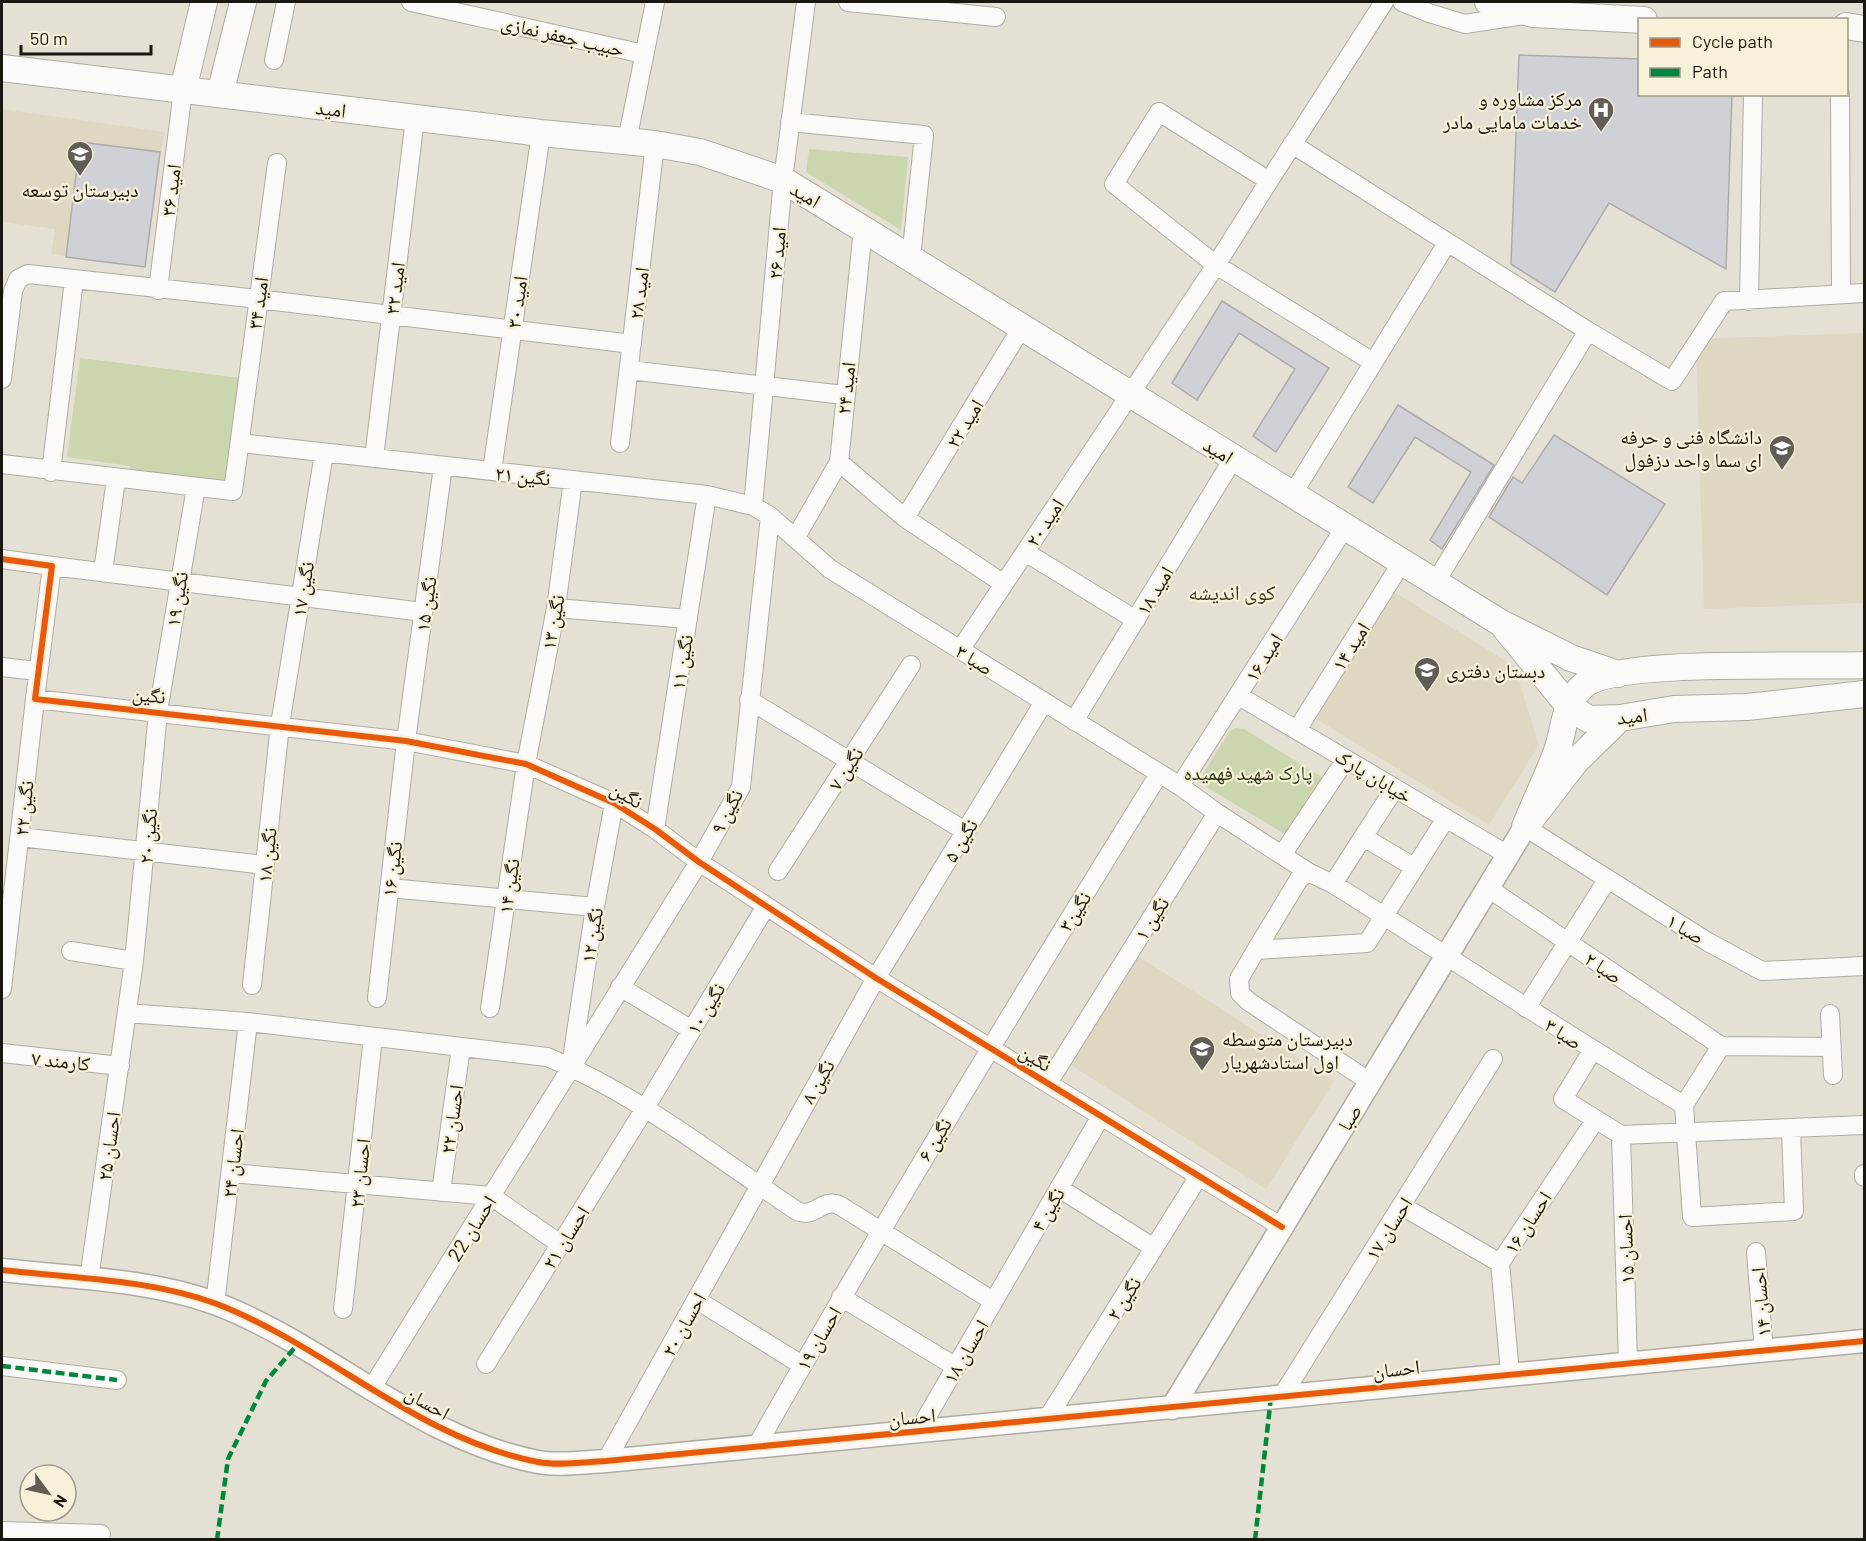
<svg xmlns="http://www.w3.org/2000/svg" width="1866" height="1541" font-family="Barlow,'Noto Naskh Arabic',sans-serif">
<style>
.built{fill:#ded8c2}
.green{fill:#cbd6ae}
.building{fill:#d0d0d7;stroke:#aeacaa;stroke-width:1.5}
.lines{fill:none;stroke-linecap:round;stroke-linejoin:round}
.minor-casing{stroke:#afaca2;stroke-width:20}
.tertiary-casing{stroke:#afaca2;stroke-width:25}
.secondary-casing{stroke:#afaca2;stroke-width:28}
.minor{stroke:#fbfaf8;stroke-width:18}
.tertiary{stroke:#fbfaf8;stroke-width:22}
.secondary{stroke:#fbfaf8;stroke-width:26}
.quiet{stroke:#00873e;stroke-width:4.5;stroke-dasharray:9 4.5;stroke-linecap:butt}
.cycleway-casing{stroke:#f7f1da;stroke-width:10}
.cycleway{stroke:#e8590c;stroke-width:6}
.labels{text-anchor:middle;dominant-baseline:central;stroke-width:4.5;stroke-linejoin:round;paint-order:stroke}
.street-label{font-size:20px;fill:#19170f;stroke:#f7f1da}
.poi-label{font-size:20px;fill:#19170f;stroke:#f7f1da;text-anchor:end}
.park-label{font-size:20px;fill:#293611;stroke:#f7f1da}
.neighbourhood-label{font-size:21px;fill:#3e3926;stroke:#f7f1da}
</style>
<rect width="100%" height="100%" fill="#e4e0d3"/>
<!-- built -->
<path class="built" d="M2,109l162,23 -19,135 -94,-13 4,-25 -53,-7z
M1864,333v270l-160,6 -8,-270z
M1394,592l120,74 25,79 -50,80 -173,-106z
M1138,956l196,125 -68,108 -197,-125z"/>
<!-- green -->
<path class="green" d="M809,149l99,8 -7,73 -95,-58z
M80,358l161,20 -13,106 -96,-9 -2,-9 -63,-9z
M1235,728l9,1 89,55 -35,58 -100,-60 32,-51z"/>
<!-- building -->
<path class="building" d="M1519,55l121,4v35h92l-6,175 -117,-66 -54,89 -44,-28z
M80,142l80,10 -15,115 -79,-10z
M1222,301l107,67 -53,84 -23,-16 42,-67 -56,-36 -42,67 -25,-17z
M1398,405l96,60 -52,84 -12,-9 41,-68 -56,-35 -42,66 -25,-16z
M1554,435l111,69 -58,91 -118,-78 24,-40 9,6z"/>
<g class="lines">
<!-- minor casing -->
<g class="minor-casing">
<path id="minor" d="M411,2l233,52
M848,2l148,15
M1402,2l27,11 36,11 59,-9
M274,60l12,-58
M1840,94l1,199
M790,122l134,13 -13,123
M627,141l28,-139
M1292,144l296,187 84,50 52,-80 140,-8
M1269,181l-53,84 157,97
M158,290l25,-200
M1749,301l4,-207
M629,370l215,25
M2,379l11,-88 5,-12 10,-5 230,25 374,45
M240,443l467,52 46,11 17,10 60,53 350,217 37,27 -169,270
M620,443l35,-299
M374,458l41,-340
M839,462l66,56 99,66
M2,464l231,27 44,-328
M492,471l49,-338
M51,472l23,-192
M1292,495l155,-252
M753,506l30,-326 23,-178
M905,518l117,-191
M796,537l43,-75 24,-233
M1025,552l111,68
M2,559l50,7 -17,133 371,42 120,23 88,39 41,26 44,33 177,116 406,249
M52,566l371,46
M103,572l13,-93
M1435,583l153,-252
M556,608l132,11
M960,650l256,-385 -102,-81 45,-72 110,69 115,-179
M2,667l35,4
M1239,696l269,159
M749,700l216,131
M1074,721l159,-262
M1297,730l105,-168
M1180,786l165,-259
M1395,788l-32,49 51,30
M1217,813l91,59
M1525,827l183,115 54,29 102,-5
M655,829l52,-334
M20,837l245,28
M1363,837l-30,47c118,73 232,151 351,221
M1282,855l64,-96
M778,871l133,-206
M389,888l206,19
M1488,888l233,158
M1256,950l43,-71 9,-7 25,12
M71,951l63,10 -45,318
M134,961l24,-249 38,-225
M252,985l28,-260 44,-272
M620,987l72,43
M2,989l33,-290
M377,998l29,-257 37,-275
M490,1008l36,-244 30,-156 17,-128
M1526,1008l81,-128
M127,1013l121,9 299,35c90,37 170,101 250,154 17,8 25,-13 42,-6l154,96
M1830,1014l3,61
M1592,1051l-29,48 58,36 243,-10
M2,1053l118,13
M572,1059l23,-152 19,-104
M1370,1082l-122,-81 -8,-8 -1,-14 17,-29 111,-7 79,-125
M1791,1129l3,82 -102,6 -8,-112 37,-59 110,1
M1621,1135l7,228
M232,1173l259,23 69,48
M1864,1174v3
M1059,1188l95,60
M441,1192l20,-145
M1402,1206l98,57
M1756,1252l8,100
M841,1297l115,70
M697,1300l105,65
M215,1304l33,-282
M343,1309l30,-272
M486,1364l158,-254 122,-204
M2,1366l115,14
M1510,1373l-10,-110 96,-144
M371,1389l328,-527 42,-75 29,-271
M1282,1396l211,-337
M1047,1419l152,-243
M918,1432l183,-316
M756,1447c129,-228 265,-451 403,-673
M606,1461l270,-483 168,-276
M2,1531l99,3"/>
</g>
<!-- tertiary casing -->
<g class="tertiary-casing">
<path id="tertiary" d="M2,1270c70,8 148,9 215,34 111,43 201,135 321,158 21,4 46,0 68,-1l1258,-120
M1172,1408l353,-581"/>
</g>
<!-- secondary casing -->
<g class="secondary-casing">
<path id="secondary" d="M1488,2l45,12 111,6
M1846,26l18,3
M2,68l539,65 114,11 45,8 83,28 80,49 638,394 70,35 47,16
M183,90l21,-88
M220,94l23,-92
M1505,628l63,77 20,14 32,-1 54,-9 73,-2 117,-13
M1620,718l-44,43 -51,66c10,-26 23,-51 32,-76 8,-24 7,-49 27,-66 32,-27 230,-17 280,-20"/>
</g>
<!-- minor -->
<use href="#minor" class="minor"/>
<!-- tertiary -->
<use href="#tertiary" class="tertiary"/>
<!-- secondary -->
<use href="#secondary" class="secondary"/>
<!-- quiet -->
<path class="quiet" d="M2,1366l115,14
M217,1540l11,-81 38,-78 31,-36
M1255,1540l16,-143"/>
<!-- cycleway casing -->
<g class="cycleway-casing">
<path id="cycleway" d="M2,559l50,7 -17,133 371,42 120,23 88,39 41,26 44,33 177,116 406,249
M2,1270c70,8 148,9 215,34 111,43 201,135 321,158 21,4 46,0 68,-1l1258,-120"/>
</g>
<!-- cycleway -->
<use href="#cycleway" class="cycleway"/>
</g>
<!-- icons -->
<defs>
<g id="hospital-pin" transform="scale(1.35)"><path d="M0 17L-7.5 6A9.5 9.5 0 1 1 7.5 6Z" fill="#605d54" stroke="#f7f1da"/><path d="M-5-5h3v3.5h4V-5h3V5h-3V1.5h-4V5h-3Z" fill="#fff"/></g>
<g id="school-pin" transform="scale(1.35)"><path d="M0 17L-7.5 6A9.5 9.5 0 1 1 7.5 6Z" fill="#605d54" stroke="#f7f1da"/><path d="M0-5L7-2L0 1L-7-2ZM-4 1L0 2.5L4 1V4Q0 6-4 4Z" fill="#fff"/></g>
<g id="university-pin" transform="scale(1.35)"><path d="M0 17L-7.5 6A9.5 9.5 0 1 1 7.5 6Z" fill="#605d54" stroke="#f7f1da"/><path d="M0-5L7-2L0 1L-7-2ZM-4 1L0 2.5L4 1V4Q0 6-4 4Z" fill="#fff"/></g>
</defs>
<g fill-rule="evenodd">
<use href="#hospital-pin" x="1601" y="110"/>
<use href="#school-pin" x="80" y="154"/>
<use href="#university-pin" x="1782" y="448"/>
<use href="#school-pin" x="1427" y="670"/>
<use href="#school-pin" x="1202" y="1049"/>
</g>
<g class="labels">
<!-- street labels -->
<g class="street-label">
<text transform="translate(563 35) rotate(13)">حبیب جعفر نمازی</text>
<text transform="translate(331 108) rotate(7)">امید</text>
<text transform="translate(170 190) rotate(-83)">امید ۳۶</text>
<text transform="translate(806 194) rotate(31)">امید</text>
<text transform="translate(776 253) rotate(-85)">امید ۲۶</text>
<text transform="translate(394 288) rotate(-83)">امید ۳۲</text>
<text transform="translate(638 293) rotate(-83)">امید ۲۸</text>
<text transform="translate(516 302) rotate(-82)">امید ۳۰</text>
<text transform="translate(257 303) rotate(-82)">امید ۳۴</text>
<text transform="translate(845 388) rotate(-84)">امید ۲۴</text>
<text transform="translate(964 423) rotate(-59)">امید ۲۲</text>
<text transform="translate(1219 450) rotate(32)">امید</text>
<text transform="translate(523 475) rotate(6)">نگین ۲۱</text>
<text transform="translate(1044 522) rotate(-57)">امید ۲۰</text>
<text transform="translate(302 589) rotate(-81)">نگین ۱۷</text>
<text transform="translate(1154 590) rotate(-59)">امید ۱۸</text>
<text transform="translate(176 599) rotate(-81)">نگین ۱۹</text>
<text transform="translate(425 604) rotate(-82)">نگین ۱۵</text>
<text transform="translate(552 622) rotate(-80)">نگین ۱۳</text>
<text transform="translate(1350 646) rotate(-58)">امید ۱۴</text>
<text transform="translate(1263 657) rotate(-58)">امید ۱۶</text>
<text transform="translate(975 659) rotate(32)">صبا ۳</text>
<text transform="translate(681 662) rotate(-81)">نگین ۱۱</text>
<text transform="translate(149 694) rotate(6)">نگین</text>
<text transform="translate(1632 715) rotate(-7)">امید</text>
<text transform="translate(845 768) rotate(-57)">نگین ۷</text>
<text transform="translate(1374 775) rotate(31)">خیابان پارک</text>
<text transform="translate(627 794) rotate(29)">نگین</text>
<text transform="translate(23 808) rotate(-84)">نگین ۲۲</text>
<text transform="translate(726 811) rotate(-63)">نگین ۹</text>
<text transform="translate(147 836) rotate(-85)">نگین ۲۰</text>
<text transform="translate(960 840) rotate(-59)">نگین ۵</text>
<text transform="translate(266 855) rotate(-84)">نگین ۱۸</text>
<text transform="translate(391 869) rotate(-83)">نگین ۱۶</text>
<text transform="translate(508 886) rotate(-82)">نگین ۱۴</text>
<text transform="translate(1074 911) rotate(-58)">نگین۳</text>
<text transform="translate(1151 918) rotate(-58)">نگین ۱</text>
<text transform="translate(1686 928) rotate(31)">صبا ۱</text>
<text transform="translate(591 935) rotate(-81)">نگین ۱۲</text>
<text transform="translate(1604 967) rotate(34)">صبا ۲</text>
<text transform="translate(705 1008) rotate(-59)">نگین ۱۰</text>
<text transform="translate(1564 1033) rotate(33)">صبا ۳</text>
<text transform="translate(1036 1057) rotate(31)">نگین</text>
<text transform="translate(61 1060) rotate(6)">کارمند ۷</text>
<text transform="translate(817 1081) rotate(-60)">نگین ۸</text>
<text transform="translate(1349 1117) rotate(-59)">صبا</text>
<text transform="translate(451 1119) rotate(-82)">احسان ۲۲</text>
<text transform="translate(934 1139) rotate(-59)">نگین ۶</text>
<text transform="translate(108 1146) rotate(-82)">احسان ۲۵</text>
<text transform="translate(232 1163) rotate(-83)">احسان ۲۴</text>
<text transform="translate(359 1173) rotate(-84)">احسان ۲۳</text>
<text transform="translate(1047 1209) rotate(-60)">نگین ۴</text>
<text transform="translate(1527 1222) rotate(-57)">احسان ۱۶</text>
<text transform="translate(471 1228) rotate(-58)">احسان 22</text>
<text transform="translate(1388 1228) rotate(-58)">احسان ۱۷</text>
<text transform="translate(565 1237) rotate(-58)">احسان ۲۱</text>
<text transform="translate(1625 1249) rotate(-92)">احسان ۱۵</text>
<text transform="translate(1123 1298) rotate(-58)">نگین ۲</text>
<text transform="translate(1760 1302) rotate(-95)">احسان ۱۴</text>
<text transform="translate(683 1324) rotate(-61)">احسان ۲۰</text>
<text transform="translate(818 1338) rotate(-60)">احسان ۱۹</text>
<text transform="translate(965 1351) rotate(-60)">احسان ۱۸</text>
<text transform="translate(1396 1368) rotate(-6)">احسان</text>
<text transform="translate(428 1402) rotate(30)">احسان</text>
<text transform="translate(912 1416) rotate(-5)">احسان</text>
</g>
<!-- poi labels -->
<g class="poi-label">
<text x="1582" y="98">مرکز مشاوره و<tspan x="1582" dy="23">خدمات مامایی مادر</tspan></text>
<text x="80" y="189" text-anchor="middle">دبیرستان توسعه</text>
<text x="1762" y="436">دانشگاه فنی و حرفه<tspan x="1762" dy="23">ای سما واحد دزفول</tspan></text>
<text x="1446" y="670" text-anchor="start">دبستان دفتری</text>
<text x="1222" y="1038" text-anchor="start">دبیرستان متوسطه<tspan x="1222" dy="23">اول استادشهریار</tspan></text>
</g>
<!-- park labels -->
<g class="park-label">
<text x="1248" y="772">پارک شهید فهمیده</text>
</g>
<!-- neighbourhood labels -->
<g class="neighbourhood-label">
<text x="1232" y="591">کوی اندیشه</text>
</g>
</g>
<!-- border -->
<rect width="1866" height="1541" fill="none" stroke="#19170f" stroke-width="6"/>
<!-- legend -->
<rect x="1638" y="18" width="210" height="78" fill="#f7f1da" stroke="#9e9a89" stroke-width="1.5"/>
<rect x="1650" y="38" width="30" height="9" fill="#e8590c" stroke="#9e9a89" stroke-width="1.5"/>
<text x="1692" y="48" font-size="18" fill="#19170f">Cycle path</text>
<rect x="1650" y="68" width="30" height="9" fill="#00873e" stroke="#9e9a89" stroke-width="1.5"/>
<text x="1692" y="78" font-size="18" fill="#19170f">Path</text>
<!-- north arrow -->
<g transform="translate(48 1493) rotate(123)"><circle r="28" fill="#f7f1da" stroke="#9e9a89" stroke-width="1.5"/>
<path d="M0-4.5L10 22L0 15L-10 22Z" fill="#605d54"/>
<text y="-9" font-size="16" font-weight="bold" text-anchor="middle" fill="#19170f">N</text>
</g>
<!-- scale -->
<path d="M21 45v9h130v-9" fill="none" stroke="#19170f" stroke-width="3"/>
<text x="30" y="45" font-size="18" fill="#19170f" stroke="#f7f1da" stroke-width="4.5" paint-order="stroke">50 m</text>
</svg>
